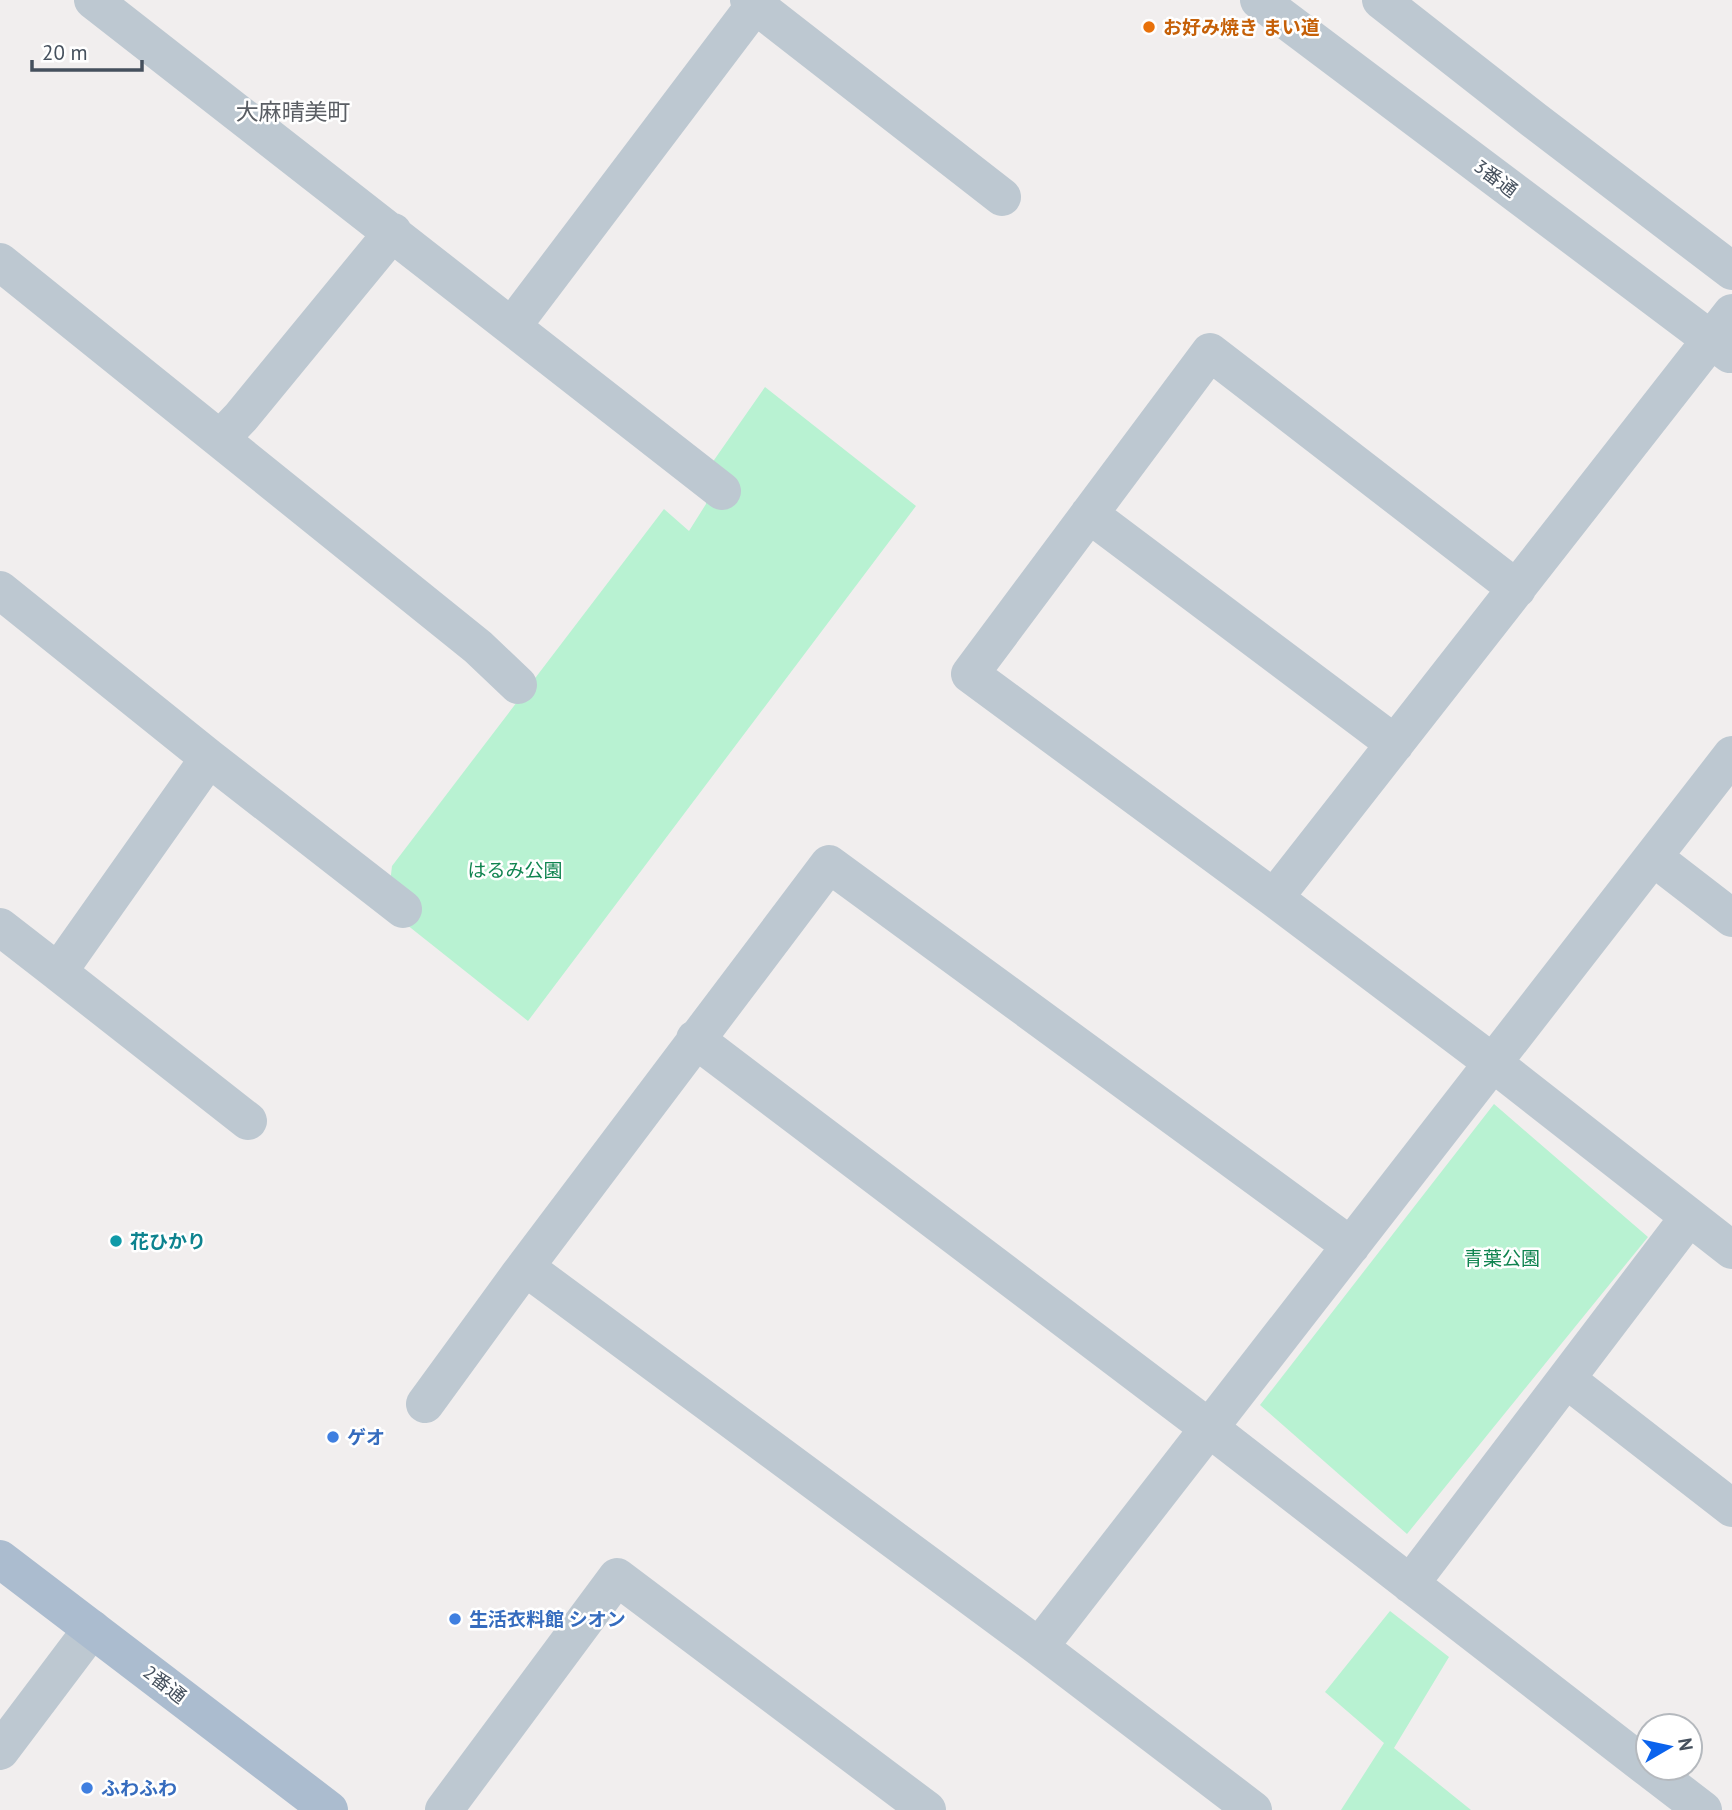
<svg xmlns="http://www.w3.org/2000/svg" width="1732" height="1810" font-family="'PT Sans','Noto Sans JP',sans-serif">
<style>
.green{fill:#b8f2d2}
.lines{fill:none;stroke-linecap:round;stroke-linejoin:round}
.minor{stroke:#bdc8d1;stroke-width:38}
.major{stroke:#abbccf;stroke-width:38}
.food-dot{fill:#e8710a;stroke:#fff;stroke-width:2.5}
.culture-dot{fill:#0f9aa8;stroke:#fff;stroke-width:2.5}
.shop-dot{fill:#3f7fe0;stroke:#fff;stroke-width:2.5}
.labels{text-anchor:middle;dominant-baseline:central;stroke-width:5;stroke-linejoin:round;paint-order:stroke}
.food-label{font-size:19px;font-weight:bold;fill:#c56008;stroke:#fff;text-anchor:start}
.street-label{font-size:19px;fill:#45505d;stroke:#fff}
.park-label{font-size:19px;fill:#108450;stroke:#fff}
.culture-label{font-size:19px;font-weight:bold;fill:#0d838f;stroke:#fff;text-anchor:start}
.shop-label{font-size:19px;font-weight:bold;fill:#366cbe;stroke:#fff;text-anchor:start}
.quarter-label{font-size:23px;fill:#5a5e64;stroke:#fff}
</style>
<rect width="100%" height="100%" fill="#f1eeee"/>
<!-- green -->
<path class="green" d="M765,387l151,119 -388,515 -141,-112 5,-43 272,-357 25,22 17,-27 -1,-31z
M1494,1104l154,133 -241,297 -147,-129z
M1390,1611l59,46 -55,91 77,62h-130l43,-67 -59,-51z"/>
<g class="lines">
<!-- minor -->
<path class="minor" d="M93,0l629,491
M749,0l253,197
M1259,0l471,354
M1381,0l153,120 198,151
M0,262l478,385 40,38
M513,325l242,-320
M220,439l21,-22 152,-185
M1089,514l306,230
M1517,589l-307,-237 -240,322 304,224 219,165 239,187
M0,590l209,168 194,151
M1653,857l79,61
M1274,898l458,-585
M0,927l58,45 151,-214
M58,972l190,149
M695,1039l514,389 439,340
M525,1267l514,380 214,163
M1566,1379l166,129
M425,1404l94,-129 310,-411 522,382
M1410,1584l279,-367
M1039,1647l693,-892
M0,1751l92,-122
M1648,1768l55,42
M444,1810l173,-233 310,233"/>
<!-- major -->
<path class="major" d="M0,1559l329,251"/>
</g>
<!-- markers -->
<circle class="food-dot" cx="1149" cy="27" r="7"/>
<circle class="culture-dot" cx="116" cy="1241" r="7"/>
<g class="shop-dot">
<circle cx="333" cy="1437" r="7"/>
<circle cx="455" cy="1619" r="7"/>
<circle cx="87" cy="1788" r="7"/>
</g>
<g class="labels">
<!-- food labels -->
<g class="food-label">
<text x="1163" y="27">お好み焼き まい道</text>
</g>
<!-- street labels -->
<g class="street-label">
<text transform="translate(1496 178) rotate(37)">3番通</text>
<text transform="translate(165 1684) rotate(38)">2番通</text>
</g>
<!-- park labels -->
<g class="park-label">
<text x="515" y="870">はるみ公園</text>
<text x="1502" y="1258">青葉公園</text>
</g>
<!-- culture labels -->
<g class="culture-label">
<text x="130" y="1241">花ひかり</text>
</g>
<!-- shop labels -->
<g class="shop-label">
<text x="347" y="1437">ゲオ</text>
<text x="469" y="1619">生活衣料館 シオン</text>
<text x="101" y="1788">ふわふわ</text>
</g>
<!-- quarter labels -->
<g class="quarter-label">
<text x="293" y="111">大麻晴美町</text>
</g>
</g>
<!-- north arrow -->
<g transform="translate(1669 1747) rotate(81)"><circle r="33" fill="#ffffff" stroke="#b5b9be" stroke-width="2"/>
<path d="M0-5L12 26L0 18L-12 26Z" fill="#0b63ed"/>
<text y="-10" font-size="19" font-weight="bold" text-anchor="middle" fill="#45505d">N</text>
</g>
<!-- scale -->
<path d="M32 60v10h110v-10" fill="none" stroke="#45505d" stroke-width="3.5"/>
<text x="42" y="60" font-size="21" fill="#45505d" stroke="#ffffff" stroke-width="5" paint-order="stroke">20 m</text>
</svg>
